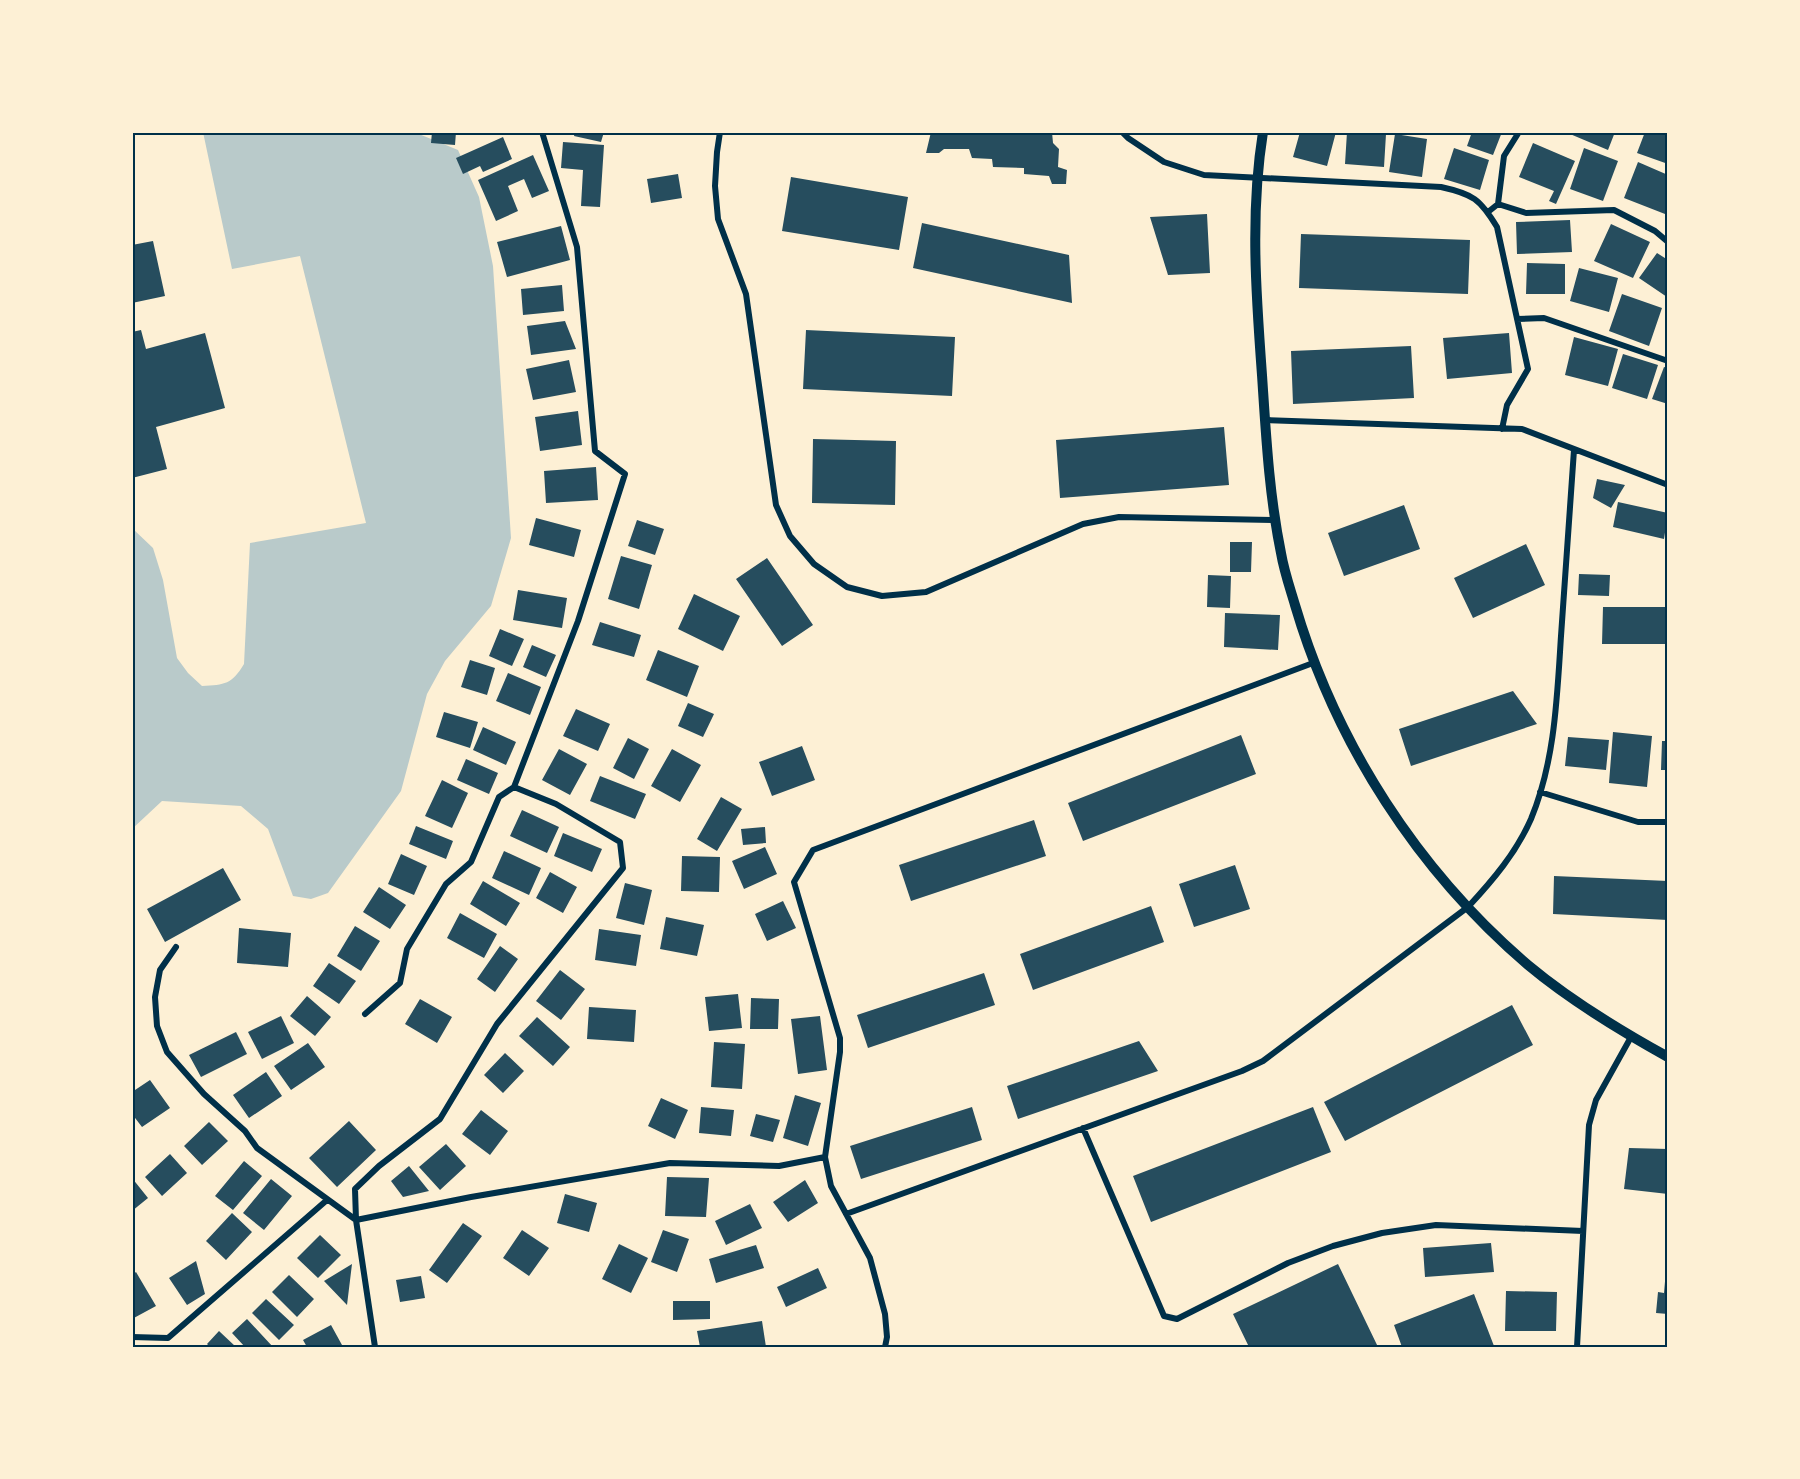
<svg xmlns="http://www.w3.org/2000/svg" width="1800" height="1479" font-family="'PT Sans',sans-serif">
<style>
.green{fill:#b9caca}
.building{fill:#264d5e}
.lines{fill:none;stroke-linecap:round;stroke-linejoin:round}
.minor{stroke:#003049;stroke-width:6}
.tertiary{stroke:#003049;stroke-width:10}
.neatline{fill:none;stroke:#003049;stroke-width:2}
</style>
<rect width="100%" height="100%" fill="#fdf0d5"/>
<!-- green -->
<path class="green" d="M203,132h211l44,18 21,47 14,69 18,272 -20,68 -46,55 -18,33 -26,97 -73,102 -17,6 -18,-3 -25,-67 -27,-23 -79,-5 -30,28v-301l21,20 10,32 14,78 11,15 14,13c23,-1 30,-2 42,-22l6,-121 116,-20 -66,-267 -68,13z"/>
<!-- building -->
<path class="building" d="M432,132h24l-1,13 -24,-2z
M575,132h29l-3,10 -27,-6z
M931,132h121l1,11 6,6 -1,18 9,3 -1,14h-14l-3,-8 -25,-2v-6l-31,-1 -1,-8 -20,-1 -3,-9h-25l-5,4h-13z
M1300,132h36l-9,34 -34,-9z
M1347,132l39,2 -2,33 -39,-3z
M1472,132h30l-9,23 -26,-9z
M1571,132h44l-7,18 -38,-16z
M1645,132h23v32l-31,-11z
M1395,134l32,5 -5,38 -33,-5z
M503,137l9,22 -29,13 -3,-6 -17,8 -7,-16z
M563,142l41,3 -4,62 -19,-1 2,-36 -22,-2z
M1533,143l42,18 -19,43 -7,-3 5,-10 -35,-14z
M1454,148l35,12 -9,30 -36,-11z
M1584,148l34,13 -15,40 -33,-12z
M533,155l16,36 -17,7 -8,-19 -16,7 10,25 -22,10 -18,-41z
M1638,162l30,13v32l-3,7 -41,-16z
M678,174l4,24 -31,5 -4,-24z
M791,177l117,20 -9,53 -117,-19z
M1207,214l3,59 -42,2 -18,-58z
M1570,220l2,32 -55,2 -1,-32z
M922,223l147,32 3,48 -159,-35z
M1611,224l39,18 -17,36 -39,-17z
M561,226l9,34 -63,17 -10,-35z
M1301,234l169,6 -2,54 -169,-6z
M153,241l12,55 -33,7v-58z
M1657,253l11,7 -1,37 -28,-19z
M1527,263l38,1v30h-39z
M1579,268l39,10 -9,34 -39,-11z
M562,285l2,26 -41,4 -2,-26z
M1622,294l40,14 -13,38 -40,-15z
M565,321l11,28 -45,6 -4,-29z
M141,330l5,19 59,-16 20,75 -69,19 11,42 -35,9v-146z
M806,330l149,7 -3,59 -149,-7z
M1509,333l3,40 -65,6 -4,-41z
M1574,337l44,12 -10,37 -43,-11z
M1411,346l3,52 -121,6 -2,-53z
M1623,354l35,11 -11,34 -35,-11z
M569,360l7,32 -43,8 -7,-31z
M1664,367l4,1v36l-16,-5z
M578,411l4,34 -42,6 -5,-34z
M1224,427l5,58 -169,13 -4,-58z
M813,439l83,2 -1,64 -83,-2z
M596,467l2,33 -52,3 -2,-32z
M1597,479l28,6 -14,23 -18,-10z
M1618,502l50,11 -4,26 -51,-12z
M1404,505l16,44 -76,27 -16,-43z
M536,518l45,12 -7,27 -45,-12z
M637,520l27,9 -9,26 -27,-9z
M1230,542h22l-1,30h-21z
M1526,544l19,41 -72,33 -19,-40z
M621,556l31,9 -13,44 -31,-10z
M767,558l46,67 -31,21 -46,-67z
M1579,574l31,1 -1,21 -31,-1z
M1208,575l23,1 -1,32 -23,-1z
M518,590l49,8 -5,30 -49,-8z
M694,594l46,22 -17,35 -45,-22z
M1603,607h65v37h-66z
M1225,613l55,2 -2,35 -54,-3z
M600,622l41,13 -7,22 -42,-12z
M500,629l24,10 -12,27 -23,-10z
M532,645l24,10 -10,22 -23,-10z
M658,650l41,16 -12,31 -41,-17z
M470,660l25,8 -8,27 -26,-8z
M508,673l33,14 -11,28 -34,-14z
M1513,691l24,33 -126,42 -12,-37z
M688,703l26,11 -11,23 -25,-11z
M576,709l34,15 -12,27 -35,-15z
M444,712l34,10 -8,26 -34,-11z
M483,727l33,15 -10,23 -33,-15z
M1613,732l39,4 -5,51 -38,-4z
M1241,735l15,39 -173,67 -15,-38z
M1568,737l41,3 -3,30 -41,-4z
M628,738l21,11 -15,30 -21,-11z
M1662,741h6v29h-7z
M802,746l13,34 -43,16 -13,-34z
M559,749l28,15 -17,31 -28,-15z
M672,749l29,16 -21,37 -29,-16z
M466,759l32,14 -9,21 -32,-14z
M600,776l46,18 -11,25 -45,-18z
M442,780l26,13 -16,35 -27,-12z
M721,797l21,12 -25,42 -20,-12z
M522,810l37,17 -12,26 -37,-17z
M1034,820l12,36 -135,45 -12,-36z
M416,826l37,15 -7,18 -37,-15z
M765,827l1,16 -23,2 -2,-16z
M563,833l39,16 -10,23 -38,-16z
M765,847l12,27 -33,15 -12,-28z
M504,851l37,17 -12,27 -37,-17z
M401,854l26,12 -13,29 -26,-11z
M682,856l38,1 -1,35 -38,-1z
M1235,865l15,44 -56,18 -15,-43z
M223,868l18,32 -76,42 -18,-33z
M550,872l27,15 -14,26 -27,-15z
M1554,876l114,5v39l-115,-6z
M483,881l37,22 -14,23 -36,-22z
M625,883l27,7 -8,35 -28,-7z
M379,887l27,18 -16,24 -27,-17z
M783,901l13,27 -29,13 -12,-27z
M1151,906l13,36 -131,48 -13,-36z
M460,913l37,21 -13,24 -37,-20z
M666,917l38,8 -7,31 -37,-7z
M355,926l25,15 -19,30 -24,-15z
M239,928l52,5 -3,34 -51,-4z
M599,929l42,6 -5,31 -41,-6z
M500,946l18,13 -23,33 -18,-13z
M329,963l27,18 -17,23 -26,-18z
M560,970l25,19 -24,31 -25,-19z
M984,973l11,32 -127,43 -11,-33z
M738,994l4,34 -33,3 -4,-34z
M307,996l24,21 -16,19 -25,-20z
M751,998l28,1 -1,30h-28z
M420,999l32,18 -15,26 -32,-19z
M1512,1005l21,40 -188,96 -21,-39z
M589,1007l47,3 -2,32 -47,-3z
M281,1016l13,27 -32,16 -14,-27z
M820,1016l7,54 -29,4 -7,-55z
M537,1017l33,30 -17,19 -34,-30z
M236,1032l11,22 -46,23 -12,-22z
M1139,1041l19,30 -140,48 -11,-33z
M714,1042l31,2 -3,45 -31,-2z
M308,1043l17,24 -34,23 -17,-24z
M505,1053l19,18 -21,22 -19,-18z
M266,1072l16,24 -33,22 -16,-23z
M150,1080l20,28 -28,19 -10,-13v-22z
M795,1095l26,8 -13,43 -25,-8z
M661,1098l27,12 -13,29 -27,-13z
M701,1107l33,3 -3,26 -32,-3z
M972,1107l10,33 -121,39 -11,-33z
M1313,1107l18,45 -180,70 -18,-46z
M481,1110l27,21 -18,24 -28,-21z
M756,1114l24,6 -7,22 -23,-6z
M349,1121l27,29 -39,37 -28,-29z
M209,1122l19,19 -26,24 -18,-19z
M446,1144l20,22 -26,24 -21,-23z
M1629,1148l39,1v45l-44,-5z
M170,1154l17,19 -25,23 -17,-19z
M244,1161l18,15 -29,34 -18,-14z
M409,1166l20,25 -26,6 -12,-16z
M667,1177l42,1 -3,39 -41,-1z
M132,1178l16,20 -16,13z
M271,1179l21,17 -28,34 -21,-17z
M805,1180l13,23 -30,19 -15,-20z
M565,1194l32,9 -8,29 -32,-9z
M750,1204l12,24 -36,17 -11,-24z
M232,1213l20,19 -26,28 -20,-19z
M463,1223l19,13 -35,47 -18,-13z
M522,1230l27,18 -20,28 -26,-18z
M663,1230l26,9 -12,33 -26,-10z
M320,1235l21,20 -23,23 -21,-20z
M1491,1243l3,29 -69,5 -2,-29z
M619,1244l29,14 -17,35 -29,-14z
M756,1245l8,23 -48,15 -7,-24z
M196,1261l9,33 -18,11 -18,-27z
M352,1264l-5,41 -23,-24z
M1338,1264l40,83h-129l-16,-33z
M818,1268l9,20 -41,19 -9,-20z
M1666,1270h2v44l-12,-1 2,-21 6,1z
M136,1272l20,34 -24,13v-44z
M289,1275l25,24 -17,18 -25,-25z
M421,1276l4,22 -25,4 -4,-22z
M1506,1291l51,1 -1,39h-51z
M1474,1294l20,52 -92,1 -8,-22z
M266,1299l28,26 -15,15 -27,-27z
M673,1301h37v18l-37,1z
M247,1319l26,28h-28l-13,-14z
M762,1321l4,26h-66l-3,-16z
M331,1325l11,20 -4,2h-31l-4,-7z
M219,1331l17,16h-26l-3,-3z"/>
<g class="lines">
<!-- minor -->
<path class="minor" d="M720,132l-3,20 -2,34 3,33 28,75 30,211 14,31 24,28 33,23 35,9 44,-4 157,-68 36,-7 157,3
M1122,132l6,6 36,24 40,13 237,12c32,7 39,12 56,40l31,142 -21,36 -5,24
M1498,204l28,9 88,-3 41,21 13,11
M1488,212l10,-8 6,-48 15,-24
M1517,319l27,-1 124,43
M1265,420l257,9 146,56
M1540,792l98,30h30
M176,947l-16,23 -5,27 2,29 10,26 37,42 41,37 12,17 99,72 115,-23 199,-34 109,3 46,-9 15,-105v-14l-46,-156 19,-32 500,-187
M365,1014l35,-31 7,-34 39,-65 25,-22 28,-65 15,-10
M1083,1128l81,188 13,3 111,-56 45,-17 49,-13 54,-8 147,6
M825,1157l6,29 39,72 15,56 2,23 -2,10
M846,1214l396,-143 21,-10 205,-154c25,-27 48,-54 63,-88 24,-58 26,-121 30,-183 4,-62 9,-124 13,-186
M132,1337l36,1 159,-138
M375,1347l-19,-127 -1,-31 24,-23 61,-47 57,-95 126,-156 -3,-26 -64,-38 -42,-17 64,-166 47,-147 -30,-23 -18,-204 -35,-115
M1577,1347l12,-222 7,-25 35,-63"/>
<!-- tertiary -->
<path class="tertiary" d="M1263,132c-13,81 -7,162 -1,243 4,60 7,119 19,178 3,18 9,35 14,52 41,139 123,266 233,360 43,36 91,65 140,92"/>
</g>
<!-- border -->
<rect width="1800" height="1479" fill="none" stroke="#fdf0d5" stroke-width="267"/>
<rect x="134" y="134" width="1532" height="1212" class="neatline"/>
</svg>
